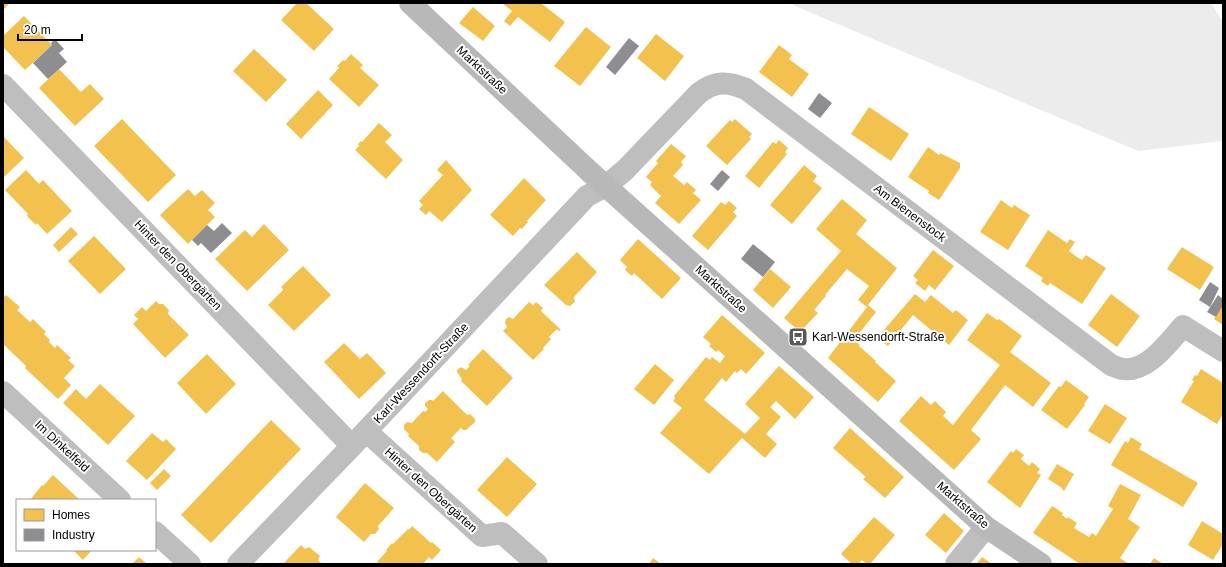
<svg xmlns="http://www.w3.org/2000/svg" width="1226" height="567" font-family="Arial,sans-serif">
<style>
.green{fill:#ececec}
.homes{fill:#f2c14e}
.industry{fill:#8d8d92}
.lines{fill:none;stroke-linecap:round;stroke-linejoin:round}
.street{stroke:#bebebe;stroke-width:22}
.secondary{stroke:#b8b8b8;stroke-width:22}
.labels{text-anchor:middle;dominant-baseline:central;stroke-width:4;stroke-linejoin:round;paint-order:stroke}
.street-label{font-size:12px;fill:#000;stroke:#fff}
.poi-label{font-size:12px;fill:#000;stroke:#fff;text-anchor:start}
</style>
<rect width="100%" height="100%" fill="#fff"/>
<!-- green -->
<path class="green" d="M788,3h423l12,19v119l-85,10z"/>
<!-- homes -->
<path class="homes" d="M3,3h7l-7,7z
M297,3h9l28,26 -20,22 -33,-31z
M502,3h39l24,19 -15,20 -32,-25 -8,9 -6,-5 8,-10z
M473,7l22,19 -12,15 -24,-18z
M24,16l28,29 -27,25 -22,-23v-11z
M586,27l25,20 -31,39 -26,-20z
M656,34l28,22 -19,25 -28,-23z
M779,45l13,10 -3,4 20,15 -17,23 -33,-25z
M254,49l33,31 -21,22 -33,-31z
M351,54l12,11 -3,3 19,17 -20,22 -30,-28 10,-11 -2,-2 6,-6 2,1z
M59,69l22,23 9,-8 14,15 -29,27 -36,-38z
M318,90l15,15 -32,34 -15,-15z
M869,107l40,27 -18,27 -40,-27z
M122,119l54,56 -28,27 -54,-56z
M735,119l17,15 -3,3 2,2 -24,26 -21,-19 24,-26 2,2z
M379,123l13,12 -7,7 18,18 -17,19 -31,-29 4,-4 -1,-2 3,-3 1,1z
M3,136l21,22 -20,19 -1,-1z
M779,140l9,8 -3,4 2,2 -28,34 -14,-12 28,-34 3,2z
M671,144l15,12 -5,6 2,3 -10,11 11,9 3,-3 9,8 -3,3 8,7 -22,24 -24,-21 6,-7 -11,-11 2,-3 -6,-5 12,-14 -2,-2z
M928,147l11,8 1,-2 20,10v5l-21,32 -11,-7 1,-2 -21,-14z
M446,160l26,30 -30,32 -13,-11 -3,4 -7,-6 4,-4 -4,-4 24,-26 -6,-5z
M804,165l13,11 -4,5 9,7 -30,36 -22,-19z
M26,170l13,14 4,-4 29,31 -25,23 -10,-11 -1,2 -9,-9 1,-2 -23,-24z
M524,178l22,22 -19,21 1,1 -6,7 -2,-1 -7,8 -23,-21z
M188,189l7,7 7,-6 13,13 -7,7 7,7 -27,27 -28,-29z
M842,199l25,21 -11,14 41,34 -29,37 8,7 -22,28 6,5 -1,1 17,15 -1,1 21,19 -18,21 -50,-44 39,-51 -9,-7 11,-14 -22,-17 -22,26 1,1 -12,14 4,3 -18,19 -16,-14 57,-67 -25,-22z
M1001,200l11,8 2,-3 16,10 -22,35 -28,-18z
M729,201l8,7 -4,4 4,4 -29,34 -16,-14 29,-34 4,3z
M264,224l25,26 -42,41 -32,-32 30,-29 7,7z
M71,227l7,7 -19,18 -6,-7z
M1048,230l19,13 3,-4 5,3 -6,9 8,6 5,3 4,-5 20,13 -24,36 -32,-21 -2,3 -7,-5 2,-3 -18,-12z
M94,236l32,33 -26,25 -32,-33z
M638,239l43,39 -19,21 -28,-26 -2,3 -7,-6 2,-3 -7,-7z
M1182,247l32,20 -14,23 -33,-21z
M933,250l21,16 -19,24 -6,-5 -4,6 -10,-8 3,-3 -5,-4z
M577,252l20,20 -23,25 1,5 -5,4 -4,-1 -22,-20z
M303,266l28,29 -37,36 -26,-26 15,-15 -2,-3z
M770,269l21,18 -18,21 -20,-18z
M915,294l10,8 6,-7 22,18 3,-3 12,10 -19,25 -36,-30 -25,31 -11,-8z
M1111,294l29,22 -23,31 -29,-22z
M6,295l14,12 -3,3 13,12 3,-3 13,13 -2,2 6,6 -1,2 6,6 2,-3 14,13 -3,2 7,6 -11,12 7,7 -13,14 -33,-31 1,-2 -23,-22v-47h1z
M156,301l3,3h4l6,6 -1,4 21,21 -24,23 -32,-34 5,-5 -4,-4 8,-8 4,4z
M529,302l4,3 3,-3 7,6 -2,3 20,19 -2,1 -2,-2 -8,8 2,2 -8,9 1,1 -11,11 -30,-29 4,-4 -2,-4 1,-4 3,-2 4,2z
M1223,305v20l-9,-6z
M987,313l10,7 2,-1 23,17 -12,16 41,31 -18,24 -28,-22 -34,45 10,9 -27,31 -55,-49 22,-25 10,9 4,-4 11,11 -3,4 10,9 47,-60 -33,-25z
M722,315l43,38 -19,21 -5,-5 -4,4 -2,-2 -9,11 -4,-4 -18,22 41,34 15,-16 -15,-14 34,-38 35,31 -19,22 -19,-18 -6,6 11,10 -15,17 11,10 -12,14 -23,-20 -33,36 -49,-41 22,-25 -9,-7 2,-3 -1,-2 32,-39 4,3 2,-3 8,6 5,-7 -7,-6 -2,2 -7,-6 2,-2 -8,-7z
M344,343l16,16 7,-6 19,20 -27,26 -35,-37z
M483,349l30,29 -26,28 -26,-25 1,-2 -5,-7v-2l4,-3 5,3 4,-4 -2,-1z
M207,354l29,30 -30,30 -29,-31z
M655,364l19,16 -20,25 -20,-16z
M1201,369l22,14v31l-6,10 -36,-22 13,-21 -2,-1 3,-5 2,1z
M1066,380l23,17 -5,7 1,1 -18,24 -26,-19 18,-24 2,1z
M100,384l35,32 -27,29 -45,-42 13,-14 10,10z
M443,391l24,24 3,-1 5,5v3l-9,8h-3l-2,-2 -10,10 4,4 -18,20 -10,-9h-4l-4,-3v-4l-11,-10 1,-2 -5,-5v-4l3,-3 5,1 11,-12 2,1 3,-3 -3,-3v-3l4,-3h3l1,1z
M1105,404l22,14 -17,26 -22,-13z
M271,420l30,29 -90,94 -30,-28z
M850,428l54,49 -19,21 -22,-19 3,-2 -33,-29z
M152,433l11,9 3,-3 10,10 -29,31 -21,-19z
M1131,437l11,7 -3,5 59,34 -15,24 -72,-42 14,-24 3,2z
M1016,449l8,6 -3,4 8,7 3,-4 8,7 -3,4 4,2 -21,33 -33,-26 24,-31 2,2z
M507,457l30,27 -30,33 -30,-27z
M1057,464l17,10 -10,17 -2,-2v-1l-14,-9z
M164,469l7,7 -14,14 -7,-7z
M53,475l15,14 12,11h-50l12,-15 1,1z
M365,483l29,25 -16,18 1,3 -4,5h-4l-7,8 -28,-25z
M1120,484l21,11 -13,24 12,8 -20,31 9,6h-49l-47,-31 19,-27 11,7 -1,2 5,4 1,-2 9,6 -3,5 15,9 3,-4 4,3 17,-27 -5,-3z
M944,513l20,18 -18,22 -21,-18z
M874,517l21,18 -25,29h-4l-4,-4 -4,4h-6l-11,-10z
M1202,521l21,13v10l-10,16 -25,-15z
M412,526l19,17 1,-1 9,8 -9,10 -3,-3 -6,7h-43l-3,-2 10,-11 -1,-1 6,-7 1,1 15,-15 1,1z
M301,545l4,4 4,-2 11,9 -2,4 4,4h-39z
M73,550h19l-9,10z
M139,557l8,7h-15z
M982,557l10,7h-16z
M653,558l8,6h-12z
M1154,558l9,6h-13z"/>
<!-- industry -->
<path class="industry" d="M629,38l10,8 -24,29 -9,-8z
M55,39l9,10 -5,4 8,9 -19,17 -15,-16 19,-18 -1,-2z
M819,93l13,10 -12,15 -12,-9z
M722,170l8,7 -12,14 -8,-7z
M222,223l10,10 -21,20 -10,-10 -3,3 -6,-6 15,-15 7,6z
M753,244l22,18 -12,15 -22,-18z
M1210,282l9,6 -9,19 -11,-7z
M1218,295l5,4v6l-7,12 -9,-5z"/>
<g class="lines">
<!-- street -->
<path class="street" d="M3,85l349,361
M3,392l117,108
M366,431l116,105 20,-3 35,31
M155,532l35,32
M238,564l114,-118 235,-250 19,-10 19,-16 74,-77c16,-12 28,-12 47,-4l365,276c3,1 7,3 11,4 25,4 47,-27 61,-43l40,25
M956,564l30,-37"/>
<!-- secondary -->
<path class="secondary" d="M410,3l179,168 397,356 55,37"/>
</g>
<!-- icons -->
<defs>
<g id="bus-square" transform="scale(1)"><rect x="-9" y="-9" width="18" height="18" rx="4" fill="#595959" stroke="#fff"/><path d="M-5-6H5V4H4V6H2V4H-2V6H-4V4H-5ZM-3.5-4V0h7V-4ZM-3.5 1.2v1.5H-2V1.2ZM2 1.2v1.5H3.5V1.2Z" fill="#fff"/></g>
</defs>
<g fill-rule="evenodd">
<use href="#bus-square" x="798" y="337"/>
</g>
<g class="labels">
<!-- street labels -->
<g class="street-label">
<text transform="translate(482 70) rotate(43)">Marktstraße</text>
<text transform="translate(910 213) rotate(37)">Am Bienenstock</text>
<text transform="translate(178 265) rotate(46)">Hinter den Obergärten</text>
<text transform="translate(721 289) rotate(42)">Marktstraße</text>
<text transform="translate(421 373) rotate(-47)">Karl-Wessendorft-Straße</text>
<text transform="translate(62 446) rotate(43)">Im Dinkelfeld</text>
<text transform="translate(431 490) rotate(42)">Hinter den Obergärten</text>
<text transform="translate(963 505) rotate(41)">Marktstraße</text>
</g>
<!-- poi labels -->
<g class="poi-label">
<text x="812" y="337">Karl-Wessendorft-Straße</text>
</g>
</g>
<!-- border -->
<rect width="1226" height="567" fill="none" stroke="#000000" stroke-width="8"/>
<!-- legend -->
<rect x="16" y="499" width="140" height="52" fill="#ffffff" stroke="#999999"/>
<rect x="24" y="509" width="20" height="12" fill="#f2c14e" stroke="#999999"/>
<text x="52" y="519" font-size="12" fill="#000000">Homes</text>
<rect x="24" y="529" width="20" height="12" fill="#8d8d92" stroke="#999999"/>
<text x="52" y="539" font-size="12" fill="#000000">Industry</text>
<!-- scale -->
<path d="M18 34v6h64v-6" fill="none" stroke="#000000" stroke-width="2"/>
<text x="24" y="34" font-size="12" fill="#000000" stroke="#ffffff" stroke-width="3" paint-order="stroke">20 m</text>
</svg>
